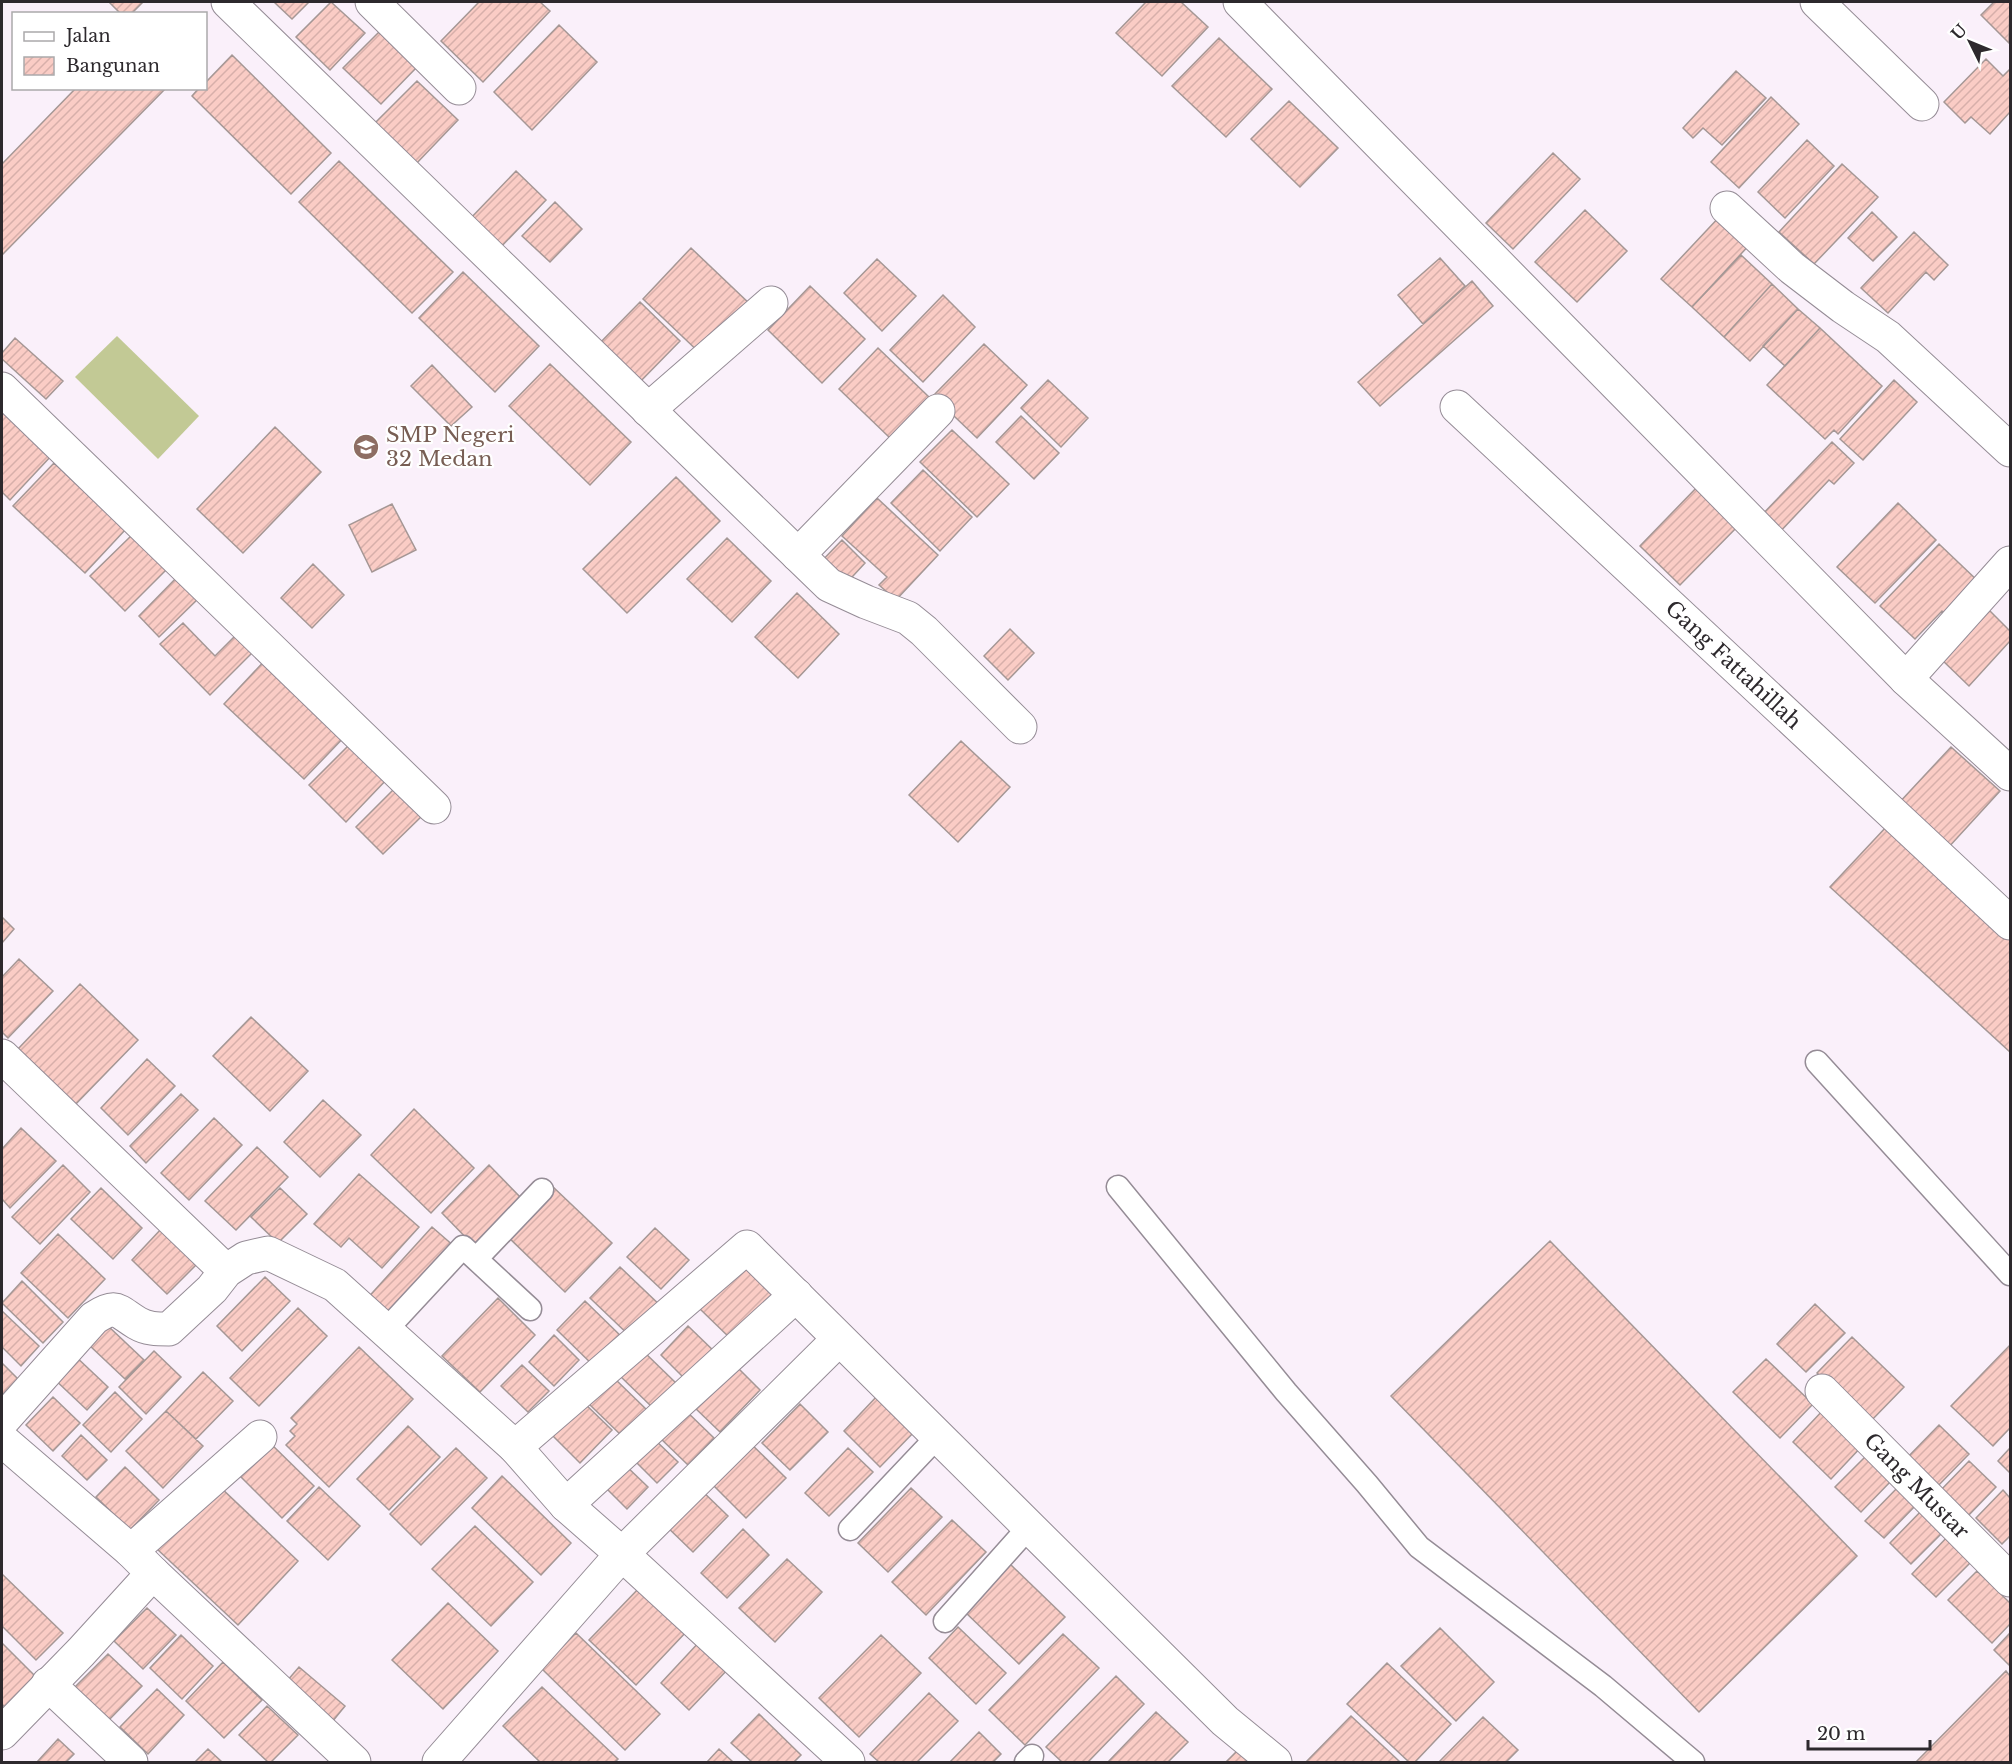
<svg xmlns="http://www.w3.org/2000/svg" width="2012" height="1764" font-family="'Libre Baskerville',serif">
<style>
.garden{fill:#c2c995}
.building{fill:url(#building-hatch);stroke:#a59795;stroke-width:1.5}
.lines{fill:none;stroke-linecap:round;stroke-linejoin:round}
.service-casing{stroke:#958c96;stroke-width:25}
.minor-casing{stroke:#958c96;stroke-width:35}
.service{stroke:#fff;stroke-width:22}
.minor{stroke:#fff;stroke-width:33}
.labels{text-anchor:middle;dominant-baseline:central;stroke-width:4.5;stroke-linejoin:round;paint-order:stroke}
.education-label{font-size:21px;fill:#785e54;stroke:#fff;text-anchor:start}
.street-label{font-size:21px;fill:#2d292d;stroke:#fff}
</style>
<defs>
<pattern id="building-hatch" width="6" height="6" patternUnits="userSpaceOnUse" patternTransform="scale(1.5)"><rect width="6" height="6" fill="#faccc5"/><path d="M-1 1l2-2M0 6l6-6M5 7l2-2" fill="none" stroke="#d7afaa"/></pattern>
</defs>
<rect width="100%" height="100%" fill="#faf0fa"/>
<!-- garden -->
<path class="garden" d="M117,336l82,80 -41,43 -83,-82z"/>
<!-- building -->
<path class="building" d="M109,2h34l-12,12h-10z
M274,2h35l-17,17z
M331,2l34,31 -35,37 -34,-33z
M479,2h61l10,9 -67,71 -42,-41z
M1146,2h35l27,25 -46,49 -46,-43z
M1994,2h16l-1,41 -28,-28z
M559,25l38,37 -65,68 -38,-38z
M379,32l37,36 -35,36 -38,-36z
M1219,38l53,51 -46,48 -54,-51z
M232,55l99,98 -40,41 -99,-98 7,-8h7v-6z
M1986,59l17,17 7,-7v43l-20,22 -19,-17 -6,6 -21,-21z
M1736,71l30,27 -44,47 -19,-17 -10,10 -10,-10z
M417,81l41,39 -43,45 -42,-40z
M76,88h90l-164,167v-91z
M1771,97l28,27 -60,64 -28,-26z
M1289,101l49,47 -38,39 -49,-48z
M1807,140l27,26 -49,52 -27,-26z
M1553,153l27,26 -67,70 -27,-26z
M339,161l114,111 -41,41 -113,-111z
M1842,164l36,33 -64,67 -35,-32z
M516,171l30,29 -48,50 -30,-29z
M555,202l27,27 -32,33 -28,-26z
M1585,210l42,41 -50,51 -42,-40z
M1872,212l25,25 -24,24 -25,-23z
M1722,214l30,28 -60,65 -31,-28z
M1914,232l34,33 -14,15 -8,-8 -38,41 -27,-25z
M691,248l61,58 -48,51 -61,-58z
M1741,255l31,29 -48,53 -32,-30z
M1440,258l25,28 -42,38 -25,-29z
M877,259l39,37 -34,35 -38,-38z
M463,272l76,74 -44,46 -76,-74z
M1472,281l21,25 -113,100 -22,-24z
M1772,284l26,25 -48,52 -26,-24z
M810,286l55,53 -43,44 -54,-53z
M943,295l32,32 -52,55 -33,-32z
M640,302l40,39 -45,46 -40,-39z
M1798,309l22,19 -35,38 -22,-20z
M1820,328l62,58 -44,48 -4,-4 -9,9 -58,-54z
M15,338l48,43 -17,18 -44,-40v-6z
M984,344l43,41 -50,53 -44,-42z
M878,348l51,49 -39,41 -51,-49z
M550,364l81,78 -41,43 -81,-79z
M432,365l40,42 -21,19 -40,-40z
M1048,380l40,38 -27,29 -40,-39z
M1894,380l23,22 -54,58 -23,-21z
M2,407l50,48 -42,45 -8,-8z
M1021,416l38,37 -25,26 -38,-37z
M275,427l46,45 -78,81 -46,-44z
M952,430l57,54 -32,33 -57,-55z
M1832,442l22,21 -20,21 -5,-4 -53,56 -18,-17z
M54,463l71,67 -40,43 -72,-67z
M923,470l49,47 -32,34 -49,-48z
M676,477l44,44 -93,92 -44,-44z
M1700,484l41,39 -61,62 -40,-39z
M877,498l61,57 -42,45 -17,-15 8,-8 -45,-41z
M1898,503l38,37 -61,63 -38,-36z
M392,504l24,46 -44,22 -23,-47z
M132,535l34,35 -41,41 -35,-35z
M727,538l44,43 -39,41 -45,-43z
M842,540l23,23 -24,26 -24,-23z
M1939,544l41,39 -33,33 -5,-5 -27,28 -35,-33z
M313,564l31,31 -32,33 -31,-30z
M181,573l22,21 -44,43 -20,-21z
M797,593l42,41 -41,44 -43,-41z
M1987,608l23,23v10l-41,45 -29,-28z
M183,623l32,33 25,-25 17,17 -47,47 -50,-51z
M1010,629l24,24 -26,27 -24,-24z
M269,656l80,76 -45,47 -80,-75z
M353,741l36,36 -43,45 -37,-37z
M961,741l49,46 -52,55 -49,-47z
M1951,747l49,44 -53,58 -49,-45z
M396,787l28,27 -41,40 -27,-27z
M1887,826l123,113v113l-180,-165z
M2,917l12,12 -12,14z
M19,959l34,32 -45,47 -6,-6v-55z
M80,984l58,56 -64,66 -57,-56z
M251,1017l57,54 -38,40 -57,-55z
M147,1059l28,27 -47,49 -27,-27z
M181,1094l17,16 -52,53 -16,-17z
M323,1100l38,35 -41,42 -36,-35z
M414,1109l60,59 -43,45 -60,-58z
M214,1118l28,27 -53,55 -28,-27z
M21,1128l35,33 -46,47 -8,-9v-50z
M257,1147l31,30 -52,53 -31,-29z
M63,1165l27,27 -50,52 -28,-27z
M489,1165l34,35 -47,48 -34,-35z
M359,1174l60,53 -37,41 -33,-30 -8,9 -27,-23z
M551,1185l61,58 -47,49 -61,-59z
M101,1188l41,40 -29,31 -42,-40z
M280,1188l27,26 -29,29 -27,-26z
M432,1227l23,20 -69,75 -22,-20z
M162,1228l36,35 -31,31 -35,-34z
M655,1228l34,32 -28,29 -34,-32z
M58,1234l47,45 -37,39 -47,-45z
M1550,1241l307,315 -158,156 -308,-316z
M744,1264l32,31 -44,45 -32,-31z
M620,1267l45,43 -30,31 -45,-43z
M265,1277l25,24 -48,50 -25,-25z
M22,1281l41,41 -20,21 -41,-40z
M498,1298l37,37 -55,57 -38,-36z
M585,1301l43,42 -28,29 -43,-42z
M1815,1304l30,29 -39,39 -29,-28z
M298,1308l29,28 -68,70 -29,-28z
M2,1311l37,35 -18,20 -19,-19z
M107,1325l37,35 -19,19 -37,-35z
M688,1326l30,29 -28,29 -29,-29z
M554,1335l25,25 -25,26 -25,-24z
M1852,1337l52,50 -35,36 -52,-50z
M2010,1345v83l-17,18 -42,-40z
M359,1347l54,52 -84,88 -43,-42 9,-9 -5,-5 7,-7 -6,-6z
M642,1350l35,34 -23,25 -36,-35z
M154,1351l27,26 -35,37 -27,-27z
M72,1353l36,34 -21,23 -37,-35z
M1766,1359l47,45 -33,34 -47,-46z
M2,1363l16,16 -16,16z
M734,1364l26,26 -40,42 -27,-26z
M522,1365l27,26 -21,21 -27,-26z
M203,1372l30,29 -37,38 -30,-28z
M614,1378l34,33 -25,26 -34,-33z
M115,1392l27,27 -31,33 -28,-27z
M878,1395l37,36 -35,36 -36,-36z
M53,1397l27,26 -27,28 -27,-26z
M581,1400l31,30 -32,33 -31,-31z
M800,1404l28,28 -38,38 -28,-27z
M1825,1408l38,37 -32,34 -38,-37z
M684,1409l30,29 -26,27 -30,-29z
M166,1411l37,35 -40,42 -37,-37z
M1939,1425l30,29 -35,36 -30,-29z
M408,1426l32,31 -51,53 -32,-31z
M81,1435l26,25 -20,20 -25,-24z
M653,1438l25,24 -21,21 -24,-24z
M746,1439l40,39 -40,40 -39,-39z
M268,1441l46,45 -32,32 -45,-45z
M456,1448l31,30 -66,67 -31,-31z
M848,1448l25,24 -44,44 -24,-23z
M2010,1448v25l-12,-12z
M1865,1457l26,24 -30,31 -26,-25z
M1969,1461l27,26 -29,30 -27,-26z
M624,1464l24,23 -21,22 -24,-24z
M125,1467l34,33 -29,30 -34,-33z
M502,1476l69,67 -30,32 -69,-67z
M218,1485l80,76 -60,64 -81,-76z
M697,1486l31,30 -35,36 -31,-30z
M1899,1486l18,18 -33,34 -19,-17z
M319,1487l41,39 -32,34 -41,-39z
M911,1488l31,29 -54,55 -30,-29z
M2003,1490l7,8v38l-8,8 -26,-26z
M1925,1507l22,21 -36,36 -21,-21z
M952,1520l34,32 -60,63 -34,-33z
M475,1526l58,56 -42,44 -59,-57z
M743,1529l26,26 -42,43 -26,-25z
M1950,1534l25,24 -39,39 -24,-23z
M787,1559l35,33 -47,50 -36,-34z
M1010,1564l55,53 -46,47 -55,-53z
M1977,1571l33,32v21l-18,19 -44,-43z
M2,1574l61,59 -27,27 -34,-34z
M640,1587l47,44 -51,54 -47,-45z
M448,1603l50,48 -55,58 -51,-49z
M147,1608l29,27 -33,34 -29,-28z
M958,1627l48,46 -30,31 -47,-46z
M1440,1628l54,54 -38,39 -55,-55z
M576,1633l84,81 -35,36 -84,-82z
M2010,1633v33l-16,-16z
M1063,1634l36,34 -74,77 -36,-35z
M181,1635l32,31 -31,33 -32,-31z
M881,1635l40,38 -62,64 -40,-39z
M701,1640l28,28 -40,42 -28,-27z
M2,1643l36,36 -30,32 -6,-7z
M108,1654l34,32 -35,36 -34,-33z
M223,1662l39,38 -38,38 -38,-37z
M1387,1663l64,61 -36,38h-6l-62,-58z
M299,1667l46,39 -17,21 -47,-39z
M2006,1671l4,5v86h-94z
M1116,1676l28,28 -56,58h-26l-16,-15z
M542,1687l76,72 -3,3h-75l-37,-36z
M157,1689l27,26 -36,39 -28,-27z
M929,1693l29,28 -41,41h-38l-9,-8z
M267,1706l31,29 -27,27h-3l-29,-27z
M1156,1712l32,30 -20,20h-60z
M759,1714l42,41 -7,7h-42l-21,-19z
M1351,1716l49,46h-94z
M1483,1717l35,33 -12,12h-67z
M979,1732l22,22 -8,8h-43z
M58,1739l16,15 -8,8h-29z
M208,1749l14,13h-27z
M719,1749l14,13h-26z
M1238,1750l14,12h-26z"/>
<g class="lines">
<!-- service casing -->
<g class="service-casing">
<path id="service" d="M1817,1062l193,212
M1118,1187l168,205 81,92 52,63 184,139 90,76
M476,1259l54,50
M385,1331l78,-84 13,12 66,-69
M850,1529l88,-93
M945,1621l84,-94
M1026,1762l6,-6"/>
</g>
<!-- minor casing -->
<g class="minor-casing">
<g id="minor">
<path d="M228,2l601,583 37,17 42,16 16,13 96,96"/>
<path d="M372,2l87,86"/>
<path d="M1240,2l666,677 104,-116"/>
<path d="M1817,2l105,102"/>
<path d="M1727,208l65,60 51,39 45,30 122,113"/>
<path d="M2,389l432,418"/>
<path id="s1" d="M1457,407l553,516"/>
<path d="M648,410l123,-107"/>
<path d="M798,555l140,-144"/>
<path d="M1906,679l104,95"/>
<path d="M2,1056l224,215"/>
<path id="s2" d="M1822,1391l188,189"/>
<path d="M2,1421l92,-103c23,-15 23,-7 43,5 10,6 20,6 32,6l43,-40 14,-18 20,-13 22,-5 67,32 180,162 51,58 56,49 217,-215"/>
<path d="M2,1440l129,111 22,22"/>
<path d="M515,1447l232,-200 478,474 50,41"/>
<path d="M566,1505l230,-210"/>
<path d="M131,1551l129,-114"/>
<path d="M48,1684l83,78"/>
<path d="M2,1733l79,-81 72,-79 201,189"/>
<path d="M439,1762l183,-208 226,208"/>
</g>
</g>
<!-- service -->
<use href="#service" class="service"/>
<!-- minor -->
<use href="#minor" class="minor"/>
</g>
<!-- icons -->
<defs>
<g id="school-disc" transform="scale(1.35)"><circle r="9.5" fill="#8d6e63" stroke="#fff"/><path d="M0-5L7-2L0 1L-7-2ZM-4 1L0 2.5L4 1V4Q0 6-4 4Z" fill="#fff"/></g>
</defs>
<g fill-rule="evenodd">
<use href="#school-disc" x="366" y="447"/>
</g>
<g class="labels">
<!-- education labels -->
<g class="education-label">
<text x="386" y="435">SMP Negeri<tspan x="386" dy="24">32 Medan</tspan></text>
</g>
<!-- street labels -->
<g class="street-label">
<text stroke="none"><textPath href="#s1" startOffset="378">Gang Fattahillah</textPath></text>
<text stroke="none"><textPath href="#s2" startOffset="134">Gang Mustar</textPath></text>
</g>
</g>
<!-- border -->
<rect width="2012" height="1764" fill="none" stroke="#2d292d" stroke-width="6"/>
<!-- legend -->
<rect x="12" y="12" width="195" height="78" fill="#ffffff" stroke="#aba9ab" stroke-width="1.5"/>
<rect x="24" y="32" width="30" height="9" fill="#ffffff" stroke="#aba9ab" stroke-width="1.5"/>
<text x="66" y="42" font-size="18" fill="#2d292d">Jalan</text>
<rect x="24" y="57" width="30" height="18" fill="url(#building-hatch)" stroke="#aba9ab" stroke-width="1.5"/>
<text x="66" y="72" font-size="18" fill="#2d292d">Bangunan</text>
<!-- north arrow -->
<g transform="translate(1970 42) rotate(313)" stroke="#ffffff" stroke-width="4.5" paint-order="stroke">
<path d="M0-4.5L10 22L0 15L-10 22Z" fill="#2d292d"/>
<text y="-9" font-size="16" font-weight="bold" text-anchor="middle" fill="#2d292d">U</text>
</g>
<!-- scale -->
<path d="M1808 1740v9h122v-9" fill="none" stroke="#2d292d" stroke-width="3"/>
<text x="1817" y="1740" font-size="18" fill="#2d292d" stroke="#ffffff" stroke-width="4.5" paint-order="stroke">20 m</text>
</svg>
